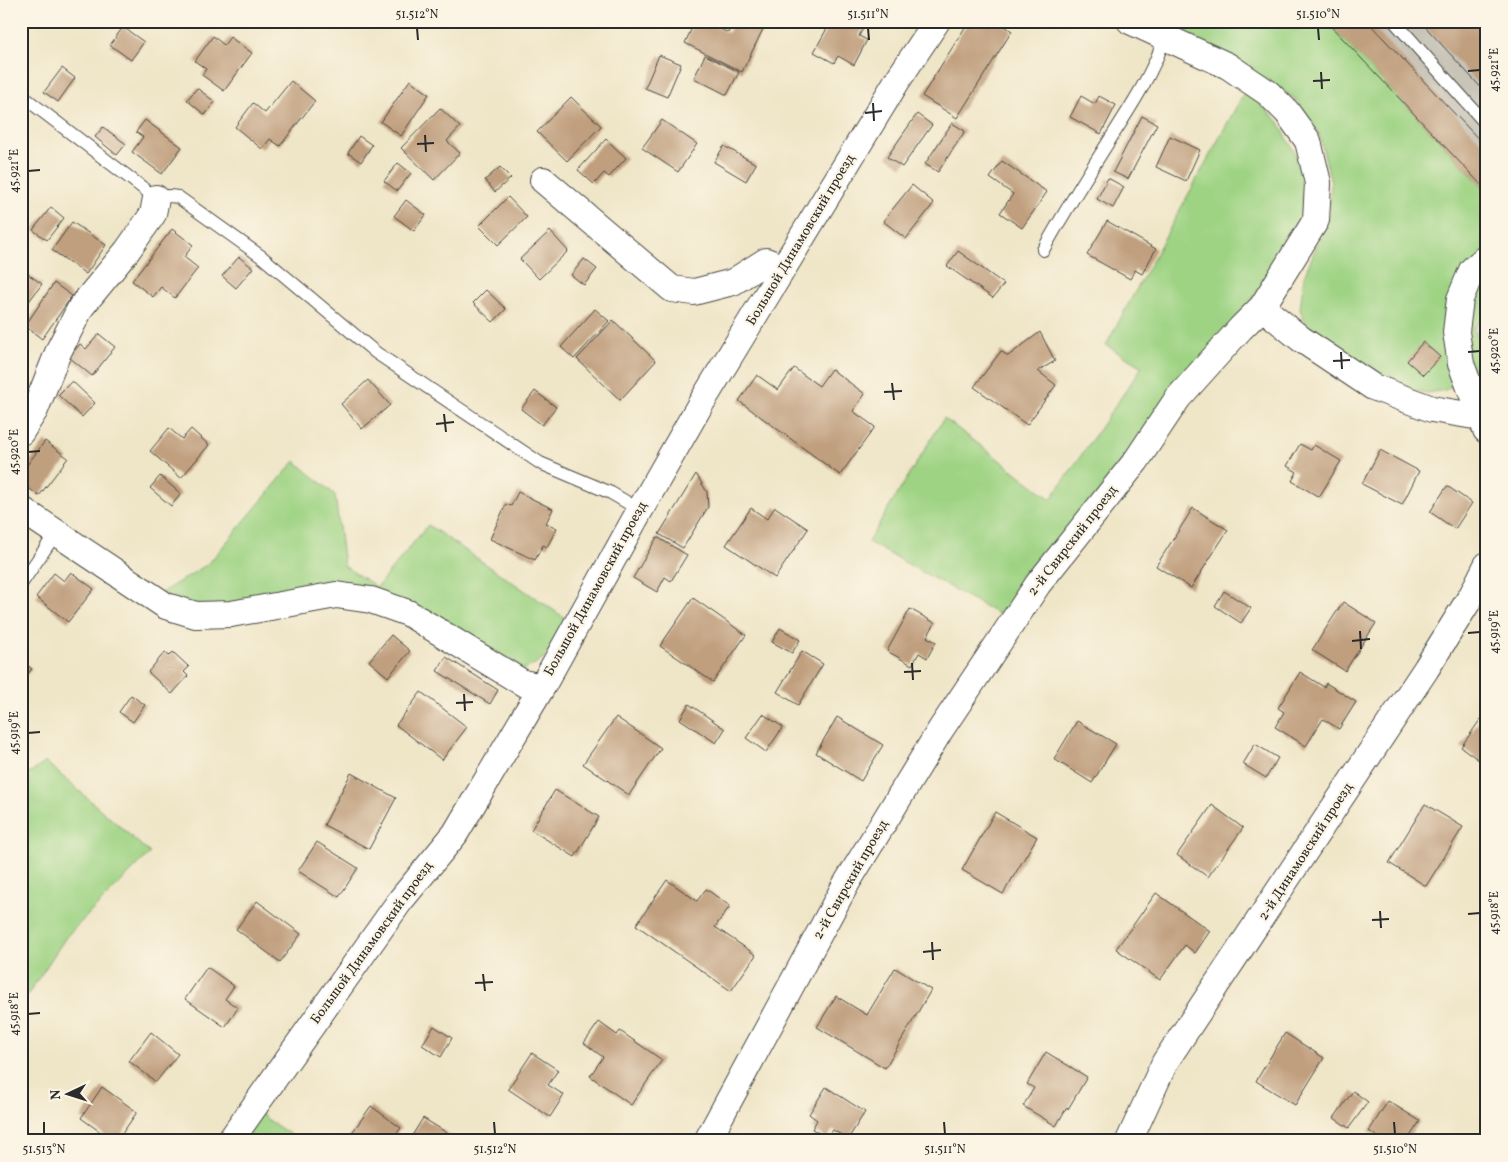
<svg xmlns="http://www.w3.org/2000/svg" width="1508" height="1162" font-family="Vollkorn,serif">
<style>
.industrial{fill:#c8c4b8}
.green{fill:#9ed383;stroke:#647f57}
.building{fill:#c09f7e}
.lines{fill:none;stroke-linecap:round;stroke-linejoin:round}
.lane-casing{stroke:#484742;stroke-width:14}
.street-casing{stroke:#484742;stroke-width:28}
.lane{stroke:#fff;stroke-width:12}
.street{stroke:#fff;stroke-width:26}
.ticks{fill:none;stroke:#2b2b2b;stroke-width:2}
.labels{text-anchor:middle;dominant-baseline:central;stroke-width:4.5;stroke-linejoin:round;paint-order:stroke}
.street-label{font-size:14px;fill:#2b2b2b;stroke:#fcf5e5}
.neatline{fill:none;stroke:#2b2b2b;stroke-width:2}
.ticks-label{font-size:12px;text-anchor:middle;fill:#2b2b2b}
</style>
<rect width="100%" height="100%" fill="#fcf5e5"/>
<filter id="ink" filterUnits="userSpaceOnUse"><feTurbulence type="fractalNoise" baseFrequency=".02" numOctaves="2"/><feDisplacementMap in="SourceGraphic" scale="10" xChannelSelector="R" yChannelSelector="G"/><feConvolveMatrix kernelMatrix="1 2 1 2 8 2 1 2 1" color-interpolation-filters="sRGB"/></filter>
<filter id="wash" filterUnits="userSpaceOnUse"><feTurbulence type="fractalNoise" baseFrequency=".0096" numOctaves="4" result="noise"/><feDisplacementMap in="SourceGraphic" scale="20" xChannelSelector="R" yChannelSelector="G"/><feGaussianBlur stdDeviation="1.12" result="paint"/><feColorMatrix in="noise" values="0 0 0 0 0 0 0 0 0 0 0 0 0 0 0 0 0 1.4 0 .05"/><feComposite in="paint" operator="in"/></filter>
<g filter="url(#wash)">
<rect width="100%" height="100%" fill="#efe5c7"/>
<!-- industrial -->
<path class="industrial" d="M1326,21h161v170z
M1487,314v32l-15,-17z"/>
<!-- green -->
<path class="green" d="M1158,21h168l161,170v123l-15,15 15,17v30l-32,8 -10,6 -17,3 -24,-4 -93,-52 -11,-28 4,-33 25,-59 2,-35 -12,-49 -23,-33 -22,-16z
M1245,91l33,30 20,38 6,23 -3,42 -24,44 -51,62 -224,286 -134,-74 76,-124 107,81 91,-132 -36,-22z
M295,461l40,34 9,71 33,21 51,-62 140,95c-15,26 -19,41 -49,51l-149,-77 -171,15 -40,-15 49,-30z
M46,762l104,91 -84,84 -45,68v-226z
M246,1099l21,20 33,22h-82z"/>
<g id="blocks">
<!-- building -->
<path class="building" d="M21,21h7l-7,9z
M695,21h10l23,12 6,-12h33l-25,51 -57,-29z
M831,21h36l-8,15 8,4 -13,25 -16,-9 -4,7 -20,-11z
M969,21h28l15,10 -55,87 -35,-22z
M1326,21h41l120,127v43z
M1420,21h67v73z
M123,27l21,15 -13,18 -21,-15z
M213,36l11,9 6,-8 22,16 -28,38 -22,-16 4,-6 -11,-8z
M659,55l22,9 -14,33 -22,-9z
M705,55l34,17 -12,23 -33,-17z
M62,68l13,10 -17,24 -14,-10z
M410,80l19,14 -28,42 -20,-14z
M291,81l24,20 -35,45 -10,-7 -8,10 -27,-22 18,-24 12,10z
M197,88l18,14 -10,13 -18,-15z
M1081,96l14,8 4,-8 17,9 -15,29 -31,-17z
M571,97l30,29 -34,35 -30,-29z
M440,108l20,19 -13,14 13,12 -26,27 -33,-32z
M917,114l15,11 -30,42 -15,-10z
M1142,116l15,8 -29,55 -15,-7z
M145,120l37,27 -20,27 -30,-22 11,-15 -7,-5z
M662,120l35,24 -19,28 -36,-24z
M952,123l13,8 -27,41 -13,-8z
M103,127l23,17 -9,11 -22,-18z
M359,136l13,9 -11,17 -13,-9z
M1170,136l30,14 -14,31 -30,-14z
M606,139l20,19 -17,19 -5,-4 -10,11 -16,-14z
M724,146l32,18 -10,17 -32,-19z
M1002,161l45,31 -25,36 -22,-15 13,-19 -23,-16z
M398,163l13,10 -14,18 -13,-10z
M500,167l11,11 -16,14 -10,-12z
M1108,178l16,9 -11,21 -16,-9z
M912,185l22,18 -28,36 -23,-18z
M508,197l19,20 -29,28 -19,-19z
M406,200l20,15 -12,16 -20,-15z
M51,207l13,11 -17,22 -14,-10z
M1107,221l49,28 -14,25 -7,-4 -5,9 -43,-24z
M72,222l34,23 -20,29 -34,-24z
M172,229l21,16 -9,12 14,11 -23,30 -14,-11 -8,10 -21,-16z
M550,231l18,20 -29,28 -19,-20z
M958,251l46,33 -11,14 -46,-32z
M239,257l14,11 -17,20 -14,-12z
M584,259l13,10 -13,16 -13,-10z
M21,269l21,15 -21,28z
M54,283l18,13 -30,43 -17,-13z
M486,290l20,19 -13,13 -20,-19z
M595,309l14,12 -35,38 -13,-12z
M613,320l43,41 -36,39 -43,-41z
M1040,332l15,29 -17,10 18,14 -29,40 -53,-38 27,-36 7,5z
M99,334l16,13 -23,29 -23,-19 11,-13 6,5z
M1423,342l17,15 -17,18 -16,-14z
M794,368l25,18 12,-17 34,25 -12,17 22,16 -35,48 -101,-74 18,-26 21,15z
M368,380l22,25 -28,24 -21,-25z
M72,381l23,22 -13,14 -24,-22z
M535,391l21,16 -14,18 -21,-16z
M169,428l13,11 9,-10 18,16 -28,33 -31,-27z
M45,441l23,17 -29,38 -18,-14v-9z
M1300,444l11,6 3,-5 27,16 -22,36 -27,-16 5,-9 -10,-6z
M1380,450l39,21 -17,34 -40,-21z
M696,474l11,18 1,15 -25,41 -24,-14z
M160,476l21,18 -10,12 -21,-18z
M1447,486l25,17 -17,26 -25,-17z
M518,492l35,17 -7,14 11,5 -10,19 -4,-2 -8,15 -45,-21 16,-35 5,2z
M775,507l33,22 -33,49 -49,-33 25,-37 16,11z
M1193,508l35,22 -37,58 -35,-22z
M657,537l30,18 -16,26 -6,-4 -8,15 -24,-14z
M71,572l23,17 -26,33 -32,-25 18,-24 10,8z
M1224,591l27,17 -10,15 -26,-17z
M693,598l53,37 -33,47 -53,-36z
M1343,602l33,21 -31,48 -33,-21z
M910,609l25,14 -8,14 9,5 -9,16 -8,-5 -7,12 -25,-14z
M780,628l20,12 -8,13 -20,-11z
M391,635l19,16 -22,26 -19,-16z
M802,651l21,13 -25,41 -21,-13z
M165,652l4,4 4,-4 16,15 -5,5 4,4 -16,18 -24,-22z
M446,657l52,33 -8,14 -53,-33z
M21,660l11,9 -11,12z
M1300,672l24,15 2,-4 30,19 -17,27 -16,-10 -17,27 -31,-19 9,-15 -6,-4z
M421,692l46,35 -25,33 -46,-35z
M131,695l14,10 -12,17 -14,-10z
M689,704l36,25 -9,14 -36,-24z
M1485,713l2,1v52l-26,-19z
M763,714l20,13 -17,25 -20,-14z
M616,717l45,31 -32,47 -46,-31z
M837,717l46,28 -22,36 -45,-28z
M1077,721l39,23 -24,39 -38,-24z
M1255,744l23,14 -12,20 -23,-14z
M351,773l45,25 -27,51 -45,-24z
M555,790l44,27 -24,40 -44,-27z
M1425,804l38,23 -37,59 -37,-23z
M1212,805l31,23 -35,49 -31,-22z
M995,812l42,25 -34,57 -41,-24z
M317,842l41,26 -19,29 -41,-26z
M667,880l30,21 9,-12 24,17 -15,21 41,28 -25,36 -95,-66z
M1156,893l54,38 -15,22 -10,-8 -25,35 -44,-31z
M257,901l44,33 -21,28 -44,-33z
M207,967l27,19 -9,13 13,9 -13,19 -40,-28z
M895,968l36,22 -46,78 -68,-41 19,-31 31,19z
M599,1022l18,13 3,-4 42,29 -31,45 -41,-29 13,-19 -19,-14z
M434,1026l18,12 -11,19 -19,-12z
M151,1032l27,22 -22,28 -27,-21z
M1285,1033l39,25 -29,47 -39,-24z
M1046,1052l41,25 -19,32 -1,-2 -11,19 -33,-20 11,-18 -7,-4z
M532,1053l26,17 -10,15 16,10 -14,22 -42,-28z
M102,1087l35,25 -20,29h-4l-32,-23z
M826,1087l39,25 -17,27 -15,-9 -6,8 -15,-9 5,-9 -8,-6z
M1353,1091l15,11 -19,26 -15,-10z
M1388,1101l32,20 -13,20h-23l-15,-10z
M371,1106l30,22 -10,13h-45z
M423,1118l29,18 -3,5h-25l-11,-7z"/>
</g>
</g>
<g filter="url(#ink)">
<use href="#blocks" fill-opacity="0" stroke="#484742" stroke-width="1"/>
<g class="lines">
<!-- lane casing -->
<g class="lane-casing">
<path id="lane" d="M1394,21l93,104
M21,95l135,103 14,-2 8,1 84,60 113,95 165,111 71,30 29,17
M1043,250c21,-37 43,-73 66,-109 21,-33 43,-66 56,-104
M21,584l35,-51"/>
</g>
<!-- street casing -->
<g class="street-casing">
<path id="street" d="M543,180l129,109 22,3 39,-10 33,-21 17,7
M1262,307l39,32 72,48 59,22 48,8
M1486,430l-25,-66 -5,-32 4,-33 12,-29 15,-13
M21,432l14,-22 24,-60 22,-43 46,-56 26,-37 3,-16
M21,509l145,97 30,9 35,-1 105,-19 35,5 37,13 115,70 19,4
M230,1141l170,-240 55,-67 87,-147 98,-177 60,-105 197,-324 40,-60
M707,1141l139,-257 95,-155 97,-145 98,-123 42,-63 63,-70 21,-21 54,-87 2,-37 -10,-42 -21,-29 -19,-19 -40,-27 -98,-45
M1129,1141l36,-79 261,-393 46,-74 15,-30"/>
</g>
<!-- lane -->
<use href="#lane" class="lane"/>
<!-- street -->
<use href="#street" class="street"/>
</g>
</g>
<!-- ticks -->
<path class="ticks" d="M417,28l1,12M868,28l1,12M1318,28l1,12M1468,71l12,-1M1321,72l1,17M1313,81l17,-1M873,103l1,18M865,113l17,-2M425,135l1,17M417,144l17,-1M28,171l12,-1M1341,352l1,17M1468,352l12,-1M1333,361l17,-1M892,383l2,17M884,392l18,-1M444,414l2,18M436,424l18,-2M28,452l12,-1M1360,631l1,18M1468,633l12,-1M1352,641l18,-2M912,663l1,17M904,672l17,-1M464,694l1,17M456,703l17,-1M28,733l12,-1M1380,911l1,17M1468,914l12,-1M1372,920l17,-1M932,942l1,18M923,952l18,-2M483,974l2,17M475,983l18,-1M28,1014l12,-1M44,1122v12M494,1122l1,12M944,1122l1,12M1394,1122l1,12"/>
<g class="labels">
<!-- street labels -->
<g class="street-label">
<text transform="translate(801 240) rotate(-59)">Большой Динамовский проезд</text>
<text transform="translate(1073 541) rotate(-52)">2-й Свирский проезд</text>
<text transform="translate(596 589) rotate(-61)">Большой Динамовский проезд</text>
<text transform="translate(1306 852) rotate(-57)">2-й Динамовский проезд</text>
<text transform="translate(851 880) rotate(-60)">2-й Свирский проезд</text>
<text transform="translate(372 943) rotate(-54)">Большой Динамовский проезд</text>
</g>
</g>
<!-- margin -->
<rect width="1508" height="1162" fill="none" stroke="#fcf5e5" stroke-width="55"/>
<!-- north arrow -->
<g transform="translate(68 1094) rotate(266)" stroke="#fcf5e5" stroke-width="4" paint-order="stroke">
<path d="M0-4L9 19L0 12L-9 19Z" fill="#2b2b2b"/>
<text y="-8" font-size="14" font-weight="bold" text-anchor="middle" fill="#2b2b2b">N</text>
</g>
<rect x="28" y="28" width="1452" height="1106" class="neatline"/>
<g class="ticks-label">
<text x="417" y="18">51.512°N</text>
<text x="868" y="18">51.511°N</text>
<text x="1318" y="18">51.510°N</text>
<text transform="translate(1494 70) rotate(-90)" y="4">45.921°E</text>
<text transform="translate(14 171) rotate(-90)" y="4">45.921°E</text>
<text transform="translate(1494 351) rotate(-90)" y="4">45.920°E</text>
<text transform="translate(14 452) rotate(-90)" y="4">45.920°E</text>
<text transform="translate(1494 632) rotate(-90)" y="4">45.919°E</text>
<text transform="translate(14 733) rotate(-90)" y="4">45.919°E</text>
<text transform="translate(1494 913) rotate(-90)" y="4">45.918°E</text>
<text transform="translate(14 1014) rotate(-90)" y="4">45.918°E</text>
<text x="44" y="1153">51.513°N</text>
<text x="495" y="1153">51.512°N</text>
<text x="945" y="1153">51.511°N</text>
<text x="1395" y="1153">51.510°N</text>
</g>
</svg>
